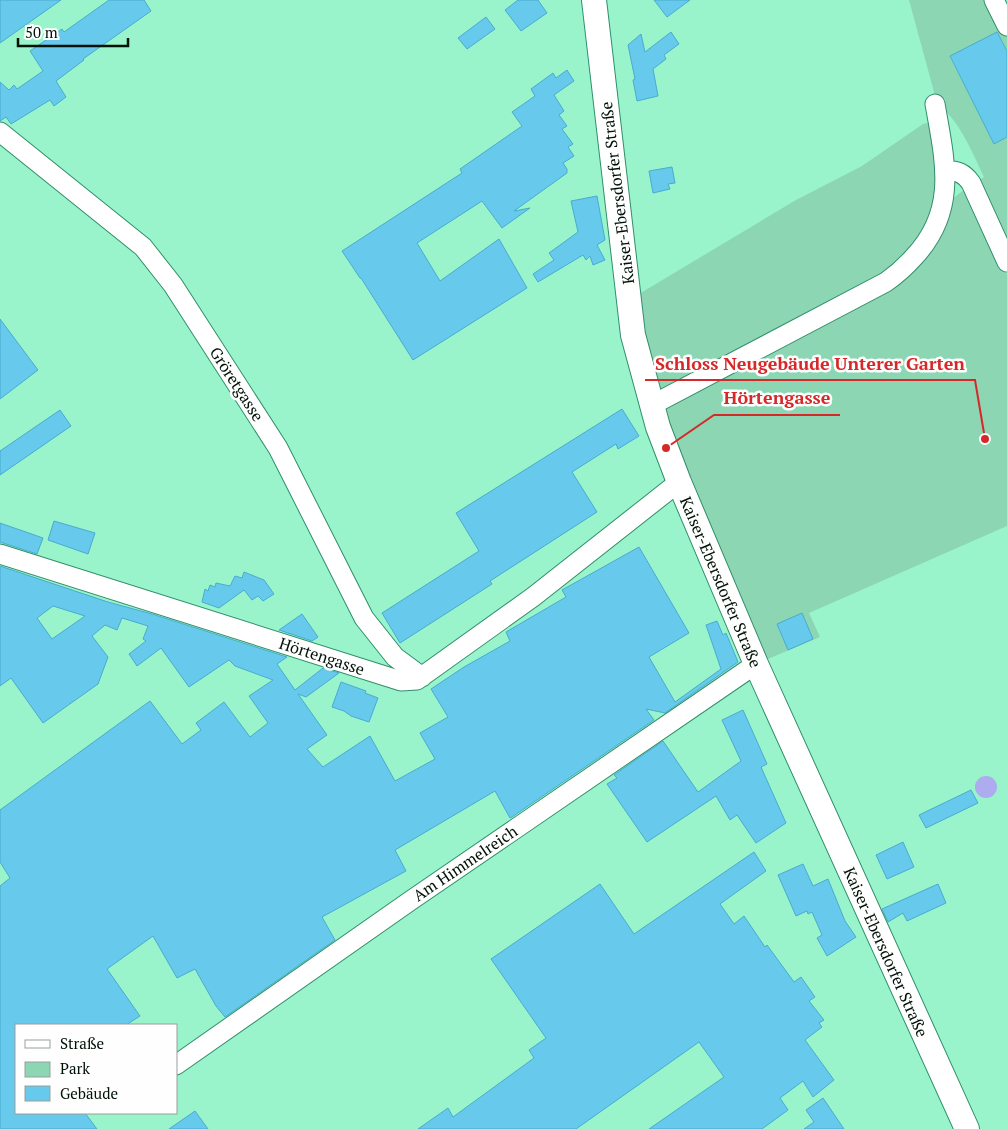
<svg xmlns="http://www.w3.org/2000/svg" width="1007" height="1129" font-family="'PT Serif',serif">
<style>
.green{fill:#8cd6b4}
.water{fill:#acacef}
.building{fill:#67c9ec;stroke:#48acce;fill-rule:evenodd}
.lines{fill:none;stroke-linecap:round;stroke-linejoin:round}
.minor-casing{stroke:#308e6a;stroke-width:21}
.major-casing{stroke:#308e6a;stroke-width:26}
.minor{stroke:#fff;stroke-width:19}
.major{stroke:#fff;stroke-width:24}
.labels{text-anchor:middle;dominant-baseline:central;stroke-width:5;stroke-linejoin:round;paint-order:stroke}
.street-label{font-size:16px;fill:#001107;stroke:#fefefe}
.leader{fill:none;stroke:#d62828;stroke-width:2}
.callout-dot{fill:#d62828;stroke:#fefefe;stroke-width:2}
.callout-label{font-size:18px;text-anchor:middle;font-weight:bold;fill:#d62828;stroke:#fefefe;stroke-width:5;stroke-linejoin:round;paint-order:stroke}
</style>
<rect width="100%" height="100%" fill="#99f4cb"/>
<!-- green -->
<path class="green" d="M909,0h80l18,34v17l-10,-19 -47,25 44,86 13,-6v115l-30,-70 7,-5c-13,-27 -23,-54 -47,-74z
M933,122l19,77 16,-12 39,88v251l-198,87 11,24 -64,27 -77,-182 -50,-182 167,-100 66,-34 61,-42z"/>
<!-- water -->
<path class="water" d="M975 787a11 11 0 1 1 22 0a11 11 0 1 1-22 0Z"/>
<!-- building -->
<path class="building" d="M0,0h61l-61,43z
M109,0h35l7,11 -68,48 1,1 -28,21 10,16 -12,9 -4,-6 -39,24 -5,-7 -6,4v-39l9,8 5,-5 3,4 26,-18 -13,-20 32,-22 2,3z
M518,0h20l9,13 -26,18 -16,-21z
M654,0h36l-23,17z
M486,17l9,12 -28,20 -9,-11z
M671,32l8,12 -15,11 2,4 -13,10 5,27 -21,5 -4,-21 2,-1 -7,-34 13,-11 4,18z
M997,32l10,19v86l-13,7 -44,-88z
M567,70l7,11 -20,14 10,16 -5,4 8,11 -5,3 11,15 -5,3 6,9 -11,7 4,6v4l-53,38 16,-3 -28,20 -20,-27 -65,42 23,38 59,-42 28,49 -114,72 -52,-82h-1l-18,-27 120,-78 -2,-4 62,-43 -10,-14 23,-16 -4,-7 22,-16 3,5z
M672,167l3,16 -7,1 2,5 -17,4 -4,-22z
M597,196l8,44 -8,5 8,15 -12,5 -3,-9 -4,4 -3,-5 -45,27 -5,-8 21,-14 -5,-7 29,-21 -7,-31z
M0,319l38,51 -38,29z
M622,409l17,27 -21,13 -2,-5 -44,28 25,40 -107,69 2,3 -92,59 -18,-30 97,-62 -23,-38z
M60,410l11,16 -71,49v-24z
M54,521l41,12 -7,21 -40,-14z
M0,523l43,15 -6,16 -37,-12z
M639,547l50,86 -40,24 26,45 46,-33 -15,-44 11,-4 6,14 3,-2 12,29 -73,51 -19,-4 8,11 -142,97 -2,1 -15,-27 -100,59 11,21 -84,46 13,23 -110,77 -9,-11 -21,-37 -18,9 -24,-42 -46,33 33,47 -14,9h-110v88h69l12,16h-97v-243l10,-8 -10,-16v-52l150,-109 32,43 19,-14 -5,-7 28,-21 26,35 18,-14 -19,-27 24,-16 -38,-14 -6,-6 -40,27 -28,-39 -24,18 -8,-12 17,-13 -3,-2 5,-13 -26,-8 -5,12 -12,-5 -13,11 16,21 -10,27 -55,39 -32,-45 -11,8v-120l108,36 44,12 135,43 -10,7 18,26 28,-22 16,5 -33,24 -8,-3 29,41 -20,14 16,18 47,-31 25,45 40,-22 -15,-26 28,-16 -17,-28 33,-22 46,-26 -4,-9 60,-35 -4,-7zM53,606l32,10 -33,23 -15,-21z
M244,572l20,8 10,14 -11,7 -5,-5 -6,4 -8,-10 -25,18 -17,-6 3,-13 3,2 2,-6 5,2 1,-4 14,3 5,-10 7,2z
M802,613l11,26 -25,11 -11,-26z
M302,614l16,23 -6,4 -33,-11z
M341,682l25,9 -1,2 13,5 -9,24 -18,-6 -7,-5 -12,-4z
M743,710l24,54 -6,3 25,56 -30,20 -19,-28 -7,5 -14,-24 -69,46 -40,-58 10,-6 -3,-3 49,-34 35,51 43,-31 -19,-41z
M971,790l7,13 -52,25 -7,-13z
M903,842l11,25 -27,12 -11,-24z
M754,852l12,19 -46,33 14,20 10,-8 21,31 2,-2 27,37 7,-5 14,20 -6,4 15,19 -5,3 3,4 -17,13 29,40 -21,17 -10,-16 -23,17 8,12 -26,19h-113l75,-52 -25,-35 -123,87h-158l30,-21 5,9 81,-59 -5,-8 17,-12 -55,-79 109,-75 34,50z
M803,864l10,22 15,-7 17,42 11,16 -29,19 -10,-18 5,-3 -10,-23 -4,2 -1,-3 -11,5 -18,-41z
M938,884l8,19 -39,18 -4,-8 -15,9 -6,-13z
M823,1098l21,31h-40l10,-7 -8,-12z
M195,1111l13,18h-39z"/>
<g class="lines">
<!-- minor casing -->
<g class="minor-casing">
<path id="minor" d="M994,0l13,26
M0,132l143,115 30,38 105,163 86,170 31,39 27,20
M945,171c12,-1 19,2 26,12l36,79
M652,405l234,-123c10,-7 20,-16 28,-25 44,-47 31,-96 21,-153
M0,554l401,127 16,-1 116,-83 146,-115
M176,1065l234,-164 346,-237"/>
</g>
<!-- major casing -->
<g class="major-casing">
<path id="major" d="M594,0l39,335 25,92 21,55 77,182 211,465"/>
</g>
<!-- minor -->
<use href="#minor" class="minor"/>
<!-- major -->
<use href="#major" class="major"/>
</g>
<g class="labels">
<!-- street labels -->
<g class="street-label">
<text transform="translate(617 193) rotate(-97)">Kaiser-Ebersdorfer Straße</text>
<text transform="translate(237 384) rotate(57)">Gröretgasse</text>
<text transform="translate(721 582) rotate(67)">Kaiser-Ebersdorfer Straße</text>
<text transform="translate(322 656) rotate(18)">Hörtengasse</text>
<text transform="translate(465 863) rotate(-34)">Am Himmelreich</text>
<text transform="translate(886 952) rotate(66)">Kaiser-Ebersdorfer Straße</text>
</g>
</g>
<!-- callouts -->
<path class="leader" d="M985 439L975 380H645M666 448L714 415H840"/>
<g class="callout-dot">
<circle cx="985" cy="439" r="5"/>
<circle cx="666" cy="448" r="5"/>
</g>
<g class="callout-label">
<text x="810" y="370">Schloss Neugebäude Unterer Garten</text>
<text x="777" y="404">Hörtengasse</text>
</g>
<!-- legend -->
<rect x="15" y="1024" width="162" height="90" fill="#fefefe" stroke="#989f9b"/>
<rect x="25" y="1040" width="25" height="8" fill="#ffffff" stroke="#989f9b"/>
<text x="60" y="1049" font-size="15" fill="#001107">Straße</text>
<rect x="25" y="1062" width="25" height="15" fill="#8cd6b4" stroke="#989f9b"/>
<text x="60" y="1074" font-size="15" fill="#001107">Park</text>
<rect x="25" y="1086" width="25" height="15" fill="#67c9ec" stroke="#989f9b"/>
<text x="60" y="1099" font-size="15" fill="#001107">Gebäude</text>
<!-- scale -->
<path d="M18 38v8h110v-8" fill="none" stroke="#001107" stroke-width="2.5"/>
<text x="25" y="38" font-size="15" fill="#001107" stroke="#fefefe" stroke-width="4" paint-order="stroke">50 m</text>
</svg>
